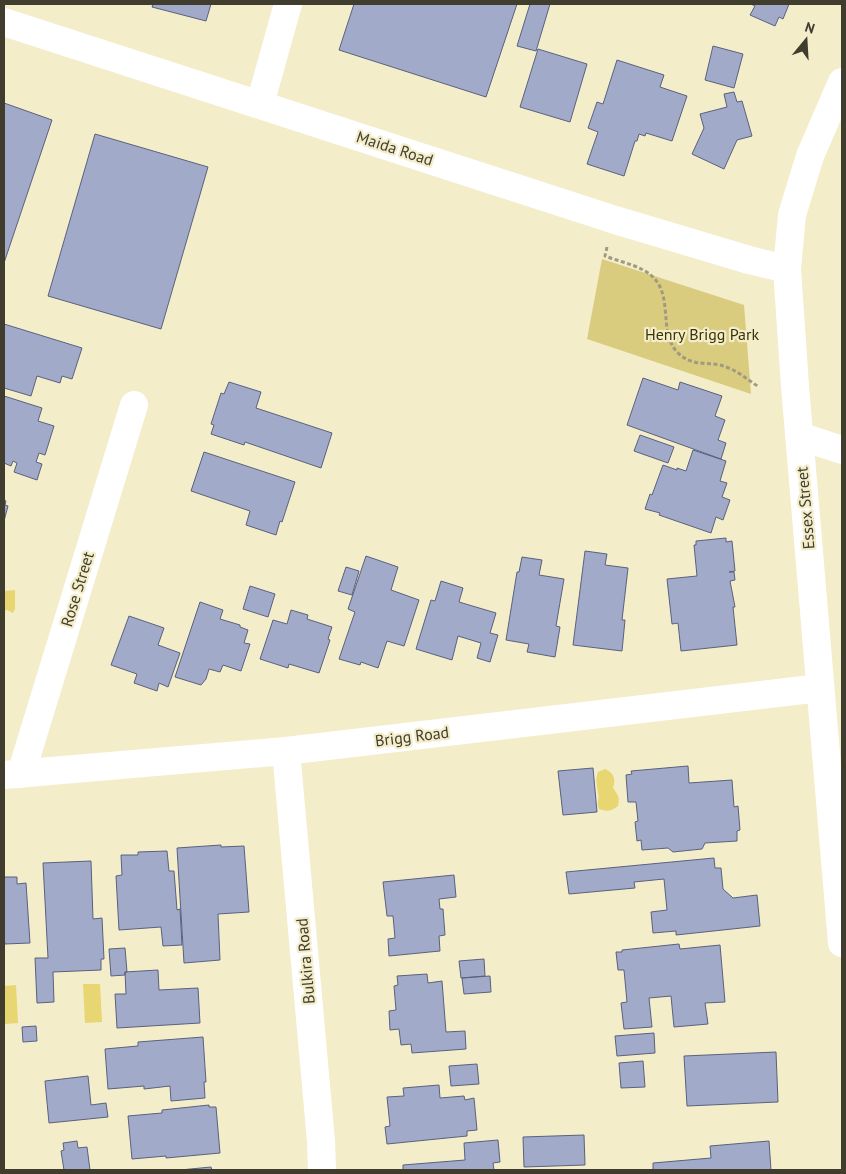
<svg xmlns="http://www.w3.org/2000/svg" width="846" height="1174" font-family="'PT Sans',sans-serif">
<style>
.green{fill:#d9cc7e}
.water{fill:#e7d671}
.building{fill:#a2aac9;stroke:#5a617e}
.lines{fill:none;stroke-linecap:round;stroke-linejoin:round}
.path{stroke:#9f9a81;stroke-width:3;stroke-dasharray:4 2.5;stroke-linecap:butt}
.minor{stroke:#fff;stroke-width:28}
.labels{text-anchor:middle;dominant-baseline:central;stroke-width:4.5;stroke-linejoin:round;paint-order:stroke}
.street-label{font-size:16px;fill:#403d2f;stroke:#f3edca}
.park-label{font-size:16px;fill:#3a3306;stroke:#f3edca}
</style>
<rect width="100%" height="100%" fill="#f3edca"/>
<!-- green -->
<path class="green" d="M602,259l142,46 7,89 -164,-55z"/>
<!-- water -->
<path class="water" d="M15,590v19l-2,4 -6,-3 -3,1v-20z
M605,769c9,4 11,10 8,19 5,7 7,9 5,18 -6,5 -11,6 -19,3 -3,-6 1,-10 -1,-16 -1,-8 -3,-12 0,-21z
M83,984h17l2,38 -17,1z
M16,985l2,38 -14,1v-38z"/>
<!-- building -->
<path class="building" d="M153,4h58l-5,17 -54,-14z
M354,4h163l-31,93 -147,-47z
M530,4h20l-14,47 -19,-5z
M751,4h38l-6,15 -4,-2 -4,9 -25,-11 5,-9z
M713,46l30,8 -9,34 -29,-8z
M538,49l49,15 -17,58 -50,-15z
M617,60l47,15 -4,12 27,9 -15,45 -26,-8 -1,3 -6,-2 -2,7h-2l-11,35 -37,-12 11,-32 -10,-4 9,-26 6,2z
M734,92l3,10 5,-1 10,35 -15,4 -13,29 -32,-15 12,-26 -4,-14 27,-7 -3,-13z
M4,103l48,17 -48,143z
M95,134l113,33 -47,162 -113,-33z
M4,324l78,24 -10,31 -10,-3 -2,7 -23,-7 -6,20 -27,-8z
M643,378l35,12 2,-8 42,14 -7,20 10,4 -7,20 8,3 -5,16 -94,-34z
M229,382l32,10 -5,16 76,25 -11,35 -76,-26 -1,3 -33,-11 3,-9 -3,-1 10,-31 3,1z
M4,396l38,12 -4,13 16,5 -9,29 -6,-2 -3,9 6,2 -5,16 -23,-8 3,-9 -4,-2 -2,5 -7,-3z
M640,435l34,12 -6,16 -34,-12z
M693,450l33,11 -6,20 7,2 -5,14 8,3 -7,20 -7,-3 -5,16 -52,-18 1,-2 -15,-4 5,-15 2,1 11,-30 14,5v-2l9,3z
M204,452l91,30 -13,40 -2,-1 -4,14 -30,-10 4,-14 -59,-20z
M4,500l2,1 -1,4 3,1 -4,15z
M726,538v4l6,-1 3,30 -6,1h5l1,8 -5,1 5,26h-2l4,38 -56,6 -3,-28 -6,1 -5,-45 30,-3 -3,-31h2v-4z
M585,551l22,3 -2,11 23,3 -6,52h3l-3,31 -49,-6z
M366,556l32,11 -7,23 28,10 -15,46 -17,-5 -9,27 -17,-6 -1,3 -21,-6 16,-47 -7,-3z
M522,557l20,3 -3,15 25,4 -8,47 4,1 -5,30 -28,-5 2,-8 -23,-4 11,-68h2z
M346,567l13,4 -7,24 -14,-4z
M441,581l22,7 -4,14 37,11 -6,20 8,2 -8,27 -13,-4 4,-15 -23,-7 -6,24 -36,-11 15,-49 4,1z
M250,586l25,8 -7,23 -25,-8z
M200,602l23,8 -3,9 20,6v2l8,3 -4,13 6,1 -9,27 -18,-6 -3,7 -11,-3 -3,10 -5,6 -26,-8z
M291,610l17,5 -1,4 25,8 -4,12 2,1 -11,33 -30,-9 -1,4 -28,-9 13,-39 14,4z
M129,616l35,12 -6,17 22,8 -12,34 -9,-4 -2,8 -23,-8 3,-9 -26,-9z
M688,766l1,17 43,-3 2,27 4,-1 2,24 -3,1v10l-32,2 -3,6 -29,3 -5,-4 -26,2 -1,-10 -4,1 -2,-19 3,-1 -2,-19h-8l-2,-27 6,-1 -1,-3z
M593,768l4,44 -34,3 -5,-44z
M221,845v2l23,-1 5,66 -31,2 2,46 -36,3 -7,-115z
M167,851l2,20h5l3,39 3,-1 2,36 -19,1 -2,-19 -42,3 -3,-54 6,-1 -1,-20h17v-3z
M714,858l1,10h6l2,21 10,9 24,-3 3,31 -84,9v-4l-23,2 -2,-21 16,-2 -3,-31 -30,3 1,6 -66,6 -3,-22z
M91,861l2,58 9,-1 2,41h-3v11l-48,2 1,30 -17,1 -2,-45h13l-5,-95z
M454,875l2,22 -17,2 1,10h3l2,26 -6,1 1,15 -51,5 -1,-17 7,-1 -2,-22h-6l-4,-34z
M4,877h13v7l9,-1 4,60 -25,1 -1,-6z
M679,944l1,5 40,-4 5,57 -20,1 3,21 -34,3 -3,-31 -22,2 3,29 -28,2 -3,-26 6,-1 -3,-32h-6l-2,-18h6v-2z
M125,948l2,24h-2v3l-14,1 -2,-27z
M484,959l1,17 -24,2 -2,-17z
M158,970l1,20 39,-2 2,35 -83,5 -2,-34h11l-1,-22z
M427,974l1,9 14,-2 4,51 19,-1 1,18 -54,4 -1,-9 -10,1 -2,-16 -9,1 -1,-19 7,-1 -2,-24 4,-1 -1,-9z
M490,976l1,16 -27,2 -2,-16z
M36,1026l1,15 -14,1 -1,-15z
M654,1033l1,20 -38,3 -2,-20z
M203,1037l3,45h-2l1,16 -34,3 -1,-15 -26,3v-3l-36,3 -3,-40 33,-3v-4z
M776,1052l2,50 -91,4 -3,-50z
M643,1061l2,26 -24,1 -2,-25z
M477,1064l2,20 -28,2 -2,-20z
M88,1076l3,29 15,-2 2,14 -59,6 -4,-42z
M439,1085l1,13 24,-2 1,4 9,-2 3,32 -10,1v5l-80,8 -2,-17 5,-1 -3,-29 17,-1 -1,-8z
M209,1105v2h7l4,46 -54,5v-2l-34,3 -4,-43 34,-3v-3z
M584,1135l1,30 -61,2 -1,-30z
M498,1140l2,22 -7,1 1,7h-91v-5l62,-5 -1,-17z
M77,1141l1,7 9,-1 3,23h-26l-3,-19 3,-1 -1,-7z
M769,1141l2,29h-118v-7l58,-5 -1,-12z
M211,1167l1,3h-32z"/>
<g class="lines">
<!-- path -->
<path class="path" d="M607,247l-2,9c13,5 28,8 40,15 33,19 10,61 34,83 16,14 30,6 47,13 12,4 22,13 33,20"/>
<!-- minor -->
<path class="minor" d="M4,22l611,198 134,40 38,9
M842,82l-32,74 -18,59 -5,54 8,117 47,557
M260,104l28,-100
M799,436l43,14
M286,751l35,390 1,29
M21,774l113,-369
M4,775l282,-24 534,-63"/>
</g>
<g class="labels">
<!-- street labels -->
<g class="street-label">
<text transform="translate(395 148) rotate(18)">Maida Road</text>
<text transform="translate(805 508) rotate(-95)">Essex Street</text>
<text transform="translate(77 589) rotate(-73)">Rose Street</text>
<text transform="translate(412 736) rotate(-7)">Brigg Road</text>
<text transform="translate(305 961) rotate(-95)">Bulkira Road</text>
</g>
<!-- park labels -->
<g class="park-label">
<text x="702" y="334">Henry Brigg Park</text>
</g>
</g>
<!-- border -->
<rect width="846" height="1174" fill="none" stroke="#403d2f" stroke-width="10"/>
<!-- north arrow -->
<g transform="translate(806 40) rotate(18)" stroke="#f3edca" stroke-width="4" paint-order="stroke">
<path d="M0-4L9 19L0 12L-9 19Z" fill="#403d2f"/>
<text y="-8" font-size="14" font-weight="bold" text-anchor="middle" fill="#403d2f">N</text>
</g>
</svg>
